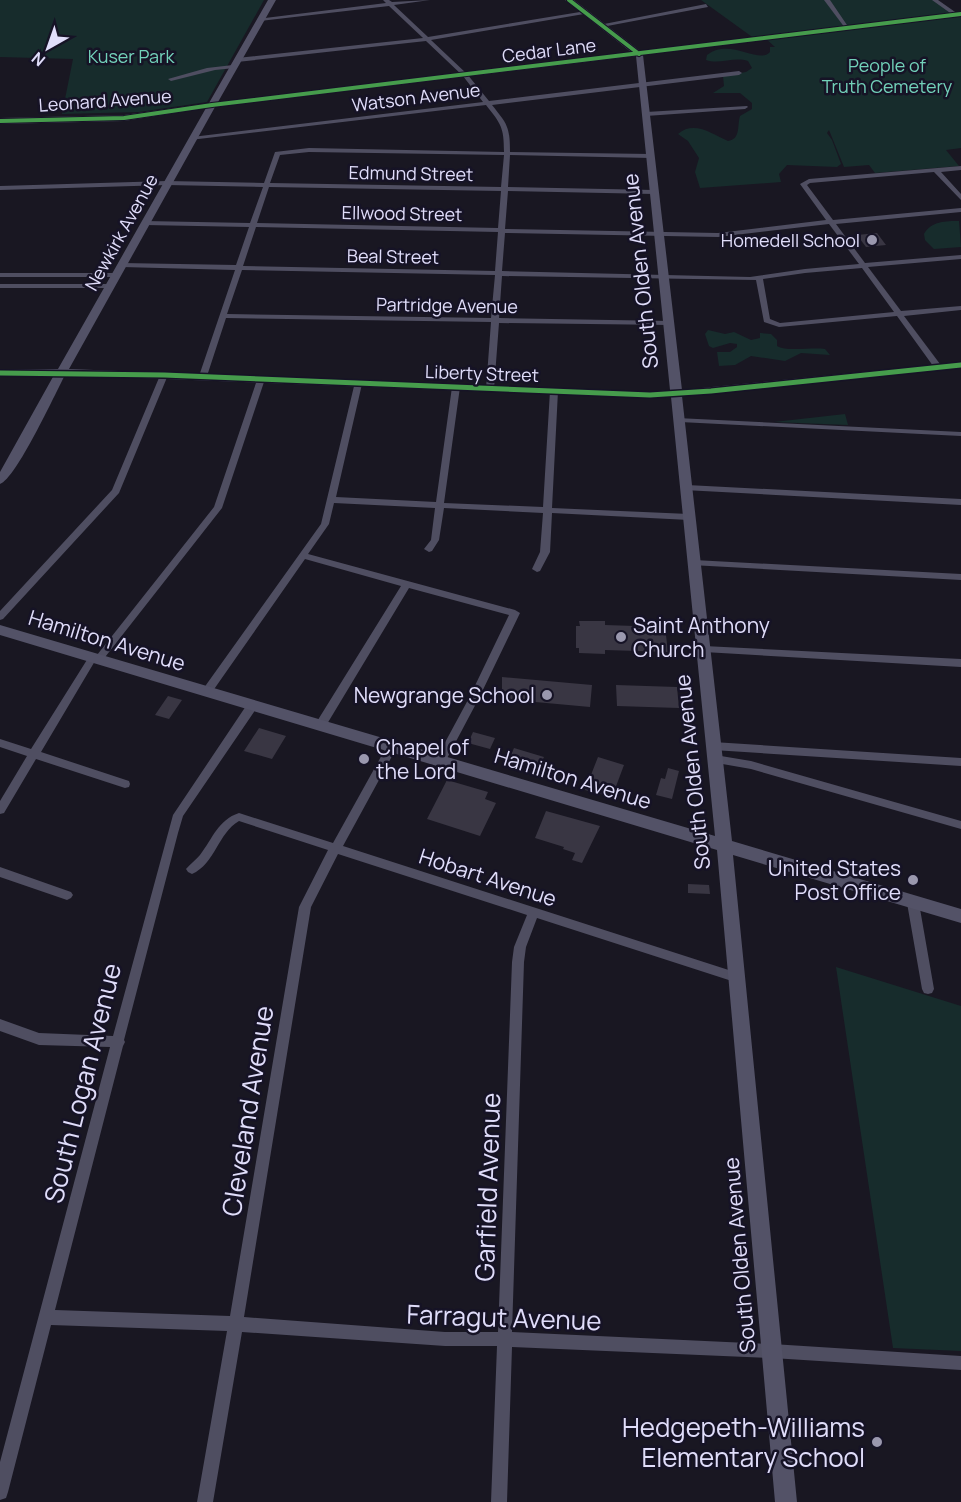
<svg xmlns="http://www.w3.org/2000/svg" width="961" height="1502" font-family="Manrope,sans-serif">
<style>
.green{fill:#172c2c}
.building{fill:#393643}
.lines{fill:none;stroke-linecap:round;stroke-linejoin:round}
.street{fill:#4f4e61;fill-rule:evenodd}
.secondary{fill:#535267;fill-rule:evenodd}
.cycleway-far1-casing{stroke:#161326;stroke-width:6}
.cycleway-casing{stroke:#161326;stroke-width:8}
.cycleway-far1{stroke:#469c4c;stroke-width:4}
.cycleway{stroke:#469c4c;stroke-width:5}
.poi-dot{fill:#9a98ae;stroke:#161326;stroke-width:2}
.labels{text-anchor:middle;dominant-baseline:central;stroke-width:5;stroke-linejoin:round;paint-order:stroke}
.far-street-label{font-size:18px;fill:#e0ddfa;stroke:#161326}
.far-park-label{font-size:18px;fill:#72d1b9;stroke:#161326}
.far-poi-label{font-size:18px;fill:#e0ddfa;stroke:#161326;text-anchor:end}
.street-label{font-size:21px;fill:#e0ddfa;stroke:#161326}
.poi-label{font-size:21px;fill:#e0ddfa;stroke:#161326;text-anchor:start}
.near-street-label{font-size:26px;fill:#e0ddfa;stroke:#161326}
.near-poi-label{font-size:26px;fill:#e0ddfa;stroke:#161326;text-anchor:end}
</style>
<rect width="100%" height="100%" fill="#191722"/>
<!-- green -->
<path class="green" d="M0,0h264l-57,102 -68,10 -77,2 11,-55 -73,-2z
M701,0h234l26,17v131l-15,2 13,16 -84,7 -6,-8 -25,2 -15,-37 -2,3 5,7 9,24 -4,3 -50,-2 -8,9 2,8 -81,6 -5,-16 4,-14 -11,-17 -10,-7c16,-14 34,0 50,7 13,-2 9,-15 12,-25l12,-7v-6l-12,-10h-27l11,-7 -1,-10 23,-4 6,-4 -4,-7c-14,-5 -28,4 -42,-1l1,-5c23,-18 52,10 63,-3v-5h5l-10,-9 -10,1z
M959,221l2,26 -27,2 -9,-9 -1,-6c7,-13 22,-13 35,-13z
M708,330l17,4 9,-2 17,8 9,-2v-5l11,1 6,6v6c9,6 35,1 48,3l5,6 -29,-2 -16,8 -34,-5 -16,9 -16,1 -2,-14h13l7,-5v-3l-7,-1 -17,5 -4,-2 -4,-12z
M845,414l3,11 -74,-3z
M836,967l125,39v345l-68,-3z"/>
<!-- building -->
<path class="building" d="M877,233l9,12 -20,2 -9,-12z
M579,621h26v4l60,2 3,25 -63,-2v4l-26,-1v-5h-3v-22h4z
M502,677l90,8 -2,22 -88,-8z
M616,685l61,2 2,21 -62,-2z
M168,696l14,4 -13,19 -14,-4z
M259,728l27,8 -14,23 -28,-8z
M473,732l22,6 -5,11 -22,-6z
M514,748l30,9 -5,10 -29,-10z
M598,757l26,8 -12,32 -27,-7z
M668,768l11,3 -7,28 -16,-4 5,-17 4,1z
M447,780l41,12 -3,7 11,4 -16,33 -53,-17z
M546,811l54,15 -18,37 -10,-3 3,-7 -12,-4 1,-2 -29,-9z
M688,884l21,1 1,9 -22,-1z"/>
<g class="lines">
<!-- street -->
<path class="street" d="M383,0h6l3,2 38,-2 -36,5 34,32 158,-26 -2,3 -153,26 36,34 22,27 250,-30 3,2 -3,2 -247,30c15,19 18,21 18,47l141,2 3,2 -3,2 -141,-3 -2,32 146,3 3,2 -3,2 -146,-3 -3,38 213,4 108,-13 -26,-36 9,-5 152,-13v4l-20,2 20,22v6l-27,-28 -124,11 -3,2 26,35 128,-12v4l-125,12 29,39 96,-8v4l-93,8 33,44 60,-5v4l-57,6 39,52 -1,2h-6l-39,-54 -118,11 -15,-5 -8,-42 -254,-4 -3,42 171,3 4,2 -4,2 -171,-2 -5,66 -4,2 -4,-2 5,-67 -265,-4 -19,58 -4,2 -4,-2 36,-106 -113,-3 -4,-2 4,-2 114,2 13,-38 -104,-2 -3,-2 3,-2 105,2 13,-36 -96,-2 -167,5v-4l167,-5 97,2 11,-31 34,-4 195,4c0,-25 -3,-28 -18,-47l-296,35 -1,-1 3,-2 291,-35 -20,-26 -37,-35 -189,21 -3,-2 3,-2 186,-20 -34,-32 -129,15 -3,-2 129,-16zM309,152l195,3 -3,32 -231,-4 10,-28zM269,187l232,4 -3,37 -241,-5zM829,224l30,40 -54,5 -55,8 -248,-6 3,-38 213,4zM256,227l242,5 -3,39 -252,-5zM862,268l32,44 -114,11 -10,-4 -7,-40 42,-6zM242,270l253,5 -4,43 -264,-4z
M824,0h6l19,28h-4z
M932,0h6l20,14 -5,1z
M706,4l2,3 -106,20 -3,-2z
M233,65l3,2 -1,1 -20,2 -44,11 -3,-2 39,-11z
M747,106l1,1 -3,2 -99,7 -3,-2 3,-2z
M0,273h116l4,2 -4,2h-116z
M0,284h110l4,2 -4,2h-110z
M161,373h3l4,2 -49,118 -116,126 -3,1v-9l112,-121z
M258,377h3l4,2 -43,129 -120,153h-7l-54,91 88,29 1,3 -1,3 -4,1 -89,-29 -32,54 -4,1v-13l27,-45 -27,-9v-8l31,10 59,-94h7l117,-148z
M355,382h3l4,2 -26,113 100,5 16,-115 4,-2 4,2 -16,116 99,4 7,-116 4,-2 4,2 -6,117 137,6 4,3 -4,3 -137,-7 -2,39 -10,19 -3,1 -5,-3 8,-17 3,-39 -99,-5 -5,32 -7,11 -3,1 -5,-3 7,-9 4,-32 -101,-5 -5,21 -21,30 207,56 5,3 -41,85 -35,66h-8l-1,-3 34,-63 40,-83 -100,-27 -85,141h-8l-1,-3 1,-3 85,-137 -96,-27 -95,136 -4,1 -5,-4 120,-168z
M677,418l284,14v4l-281,-14h-3z
M687,485l274,14v6l-277,-15 -1,-2z
M694,560l267,14v6l-270,-15 -2,-2z
M704,646l257,13v8l-257,-15 -5,-3z
M252,702l5,4 -1,3 -73,107 -5,17 -54,207 1,2 -2,4 -68,264 175,6 69,-409 29,-57 -89,-29c-21,12 -24,43 -47,53l-4,-2 -2,-3c4,-5 10,-9 14,-14 13,-17 18,-35 39,-42l94,30 55,-99h8l1,3 -54,99 395,127 4,1 2,4 -2,4 -4,1 -201,-65 -11,29 -2,15 -12,370 260,12 189,12v14l-189,-12 -260,-11 -5,155h-16l6,-156h-52l-203,-14 -29,170h-16l30,-171 -176,-6 -43,167 -2,6 -6,2v-38l110,-415 -71,-2 -39,-14v-12l39,14 74,3 60,-221 75,-112zM338,854l189,61 -13,32 -2,15 -14,370h-53l-201,-15 67,-410z
M713,742l248,16v8l-248,-16 -4,-1 -1,-3 1,-3z
M715,755l36,6 210,60v8l-210,-60 -40,-7 -1,-3 1,-3z
M0,867l71,25 2,3 -2,3 -4,2 -67,-23z
M913,898l4,2 2,3 15,86 -2,4 -4,1 -4,-1 -2,-4 -15,-86 2,-3z"/>
<!-- secondary -->
<path class="secondary" d="M268,0h8l-58,102 413,-50 -66,-52h9l66,51 321,-39v4l-318,39 39,335 279,-28v6l-279,28 50,445 229,68v14l-228,-68 64,647h-22l-58,-652 -717,-215v-10l715,211 -44,-439 -21,1 -585,-23c-10,19 -49,104 -65,109v-12l54,-97 -54,1v-6l58,-1 148,-261 -82,13 -124,3v-6l124,-3 85,-12zM636,56l34,334 -20,2 -581,-23 146,-262z"/>
<!-- cycleway-far1 casing -->
<g class="cycleway-far1-casing">
<path id="cycleway-far1" d="M569,0l70,54
M0,121l124,-3 88,-13 749,-91"/>
</g>
<!-- cycleway casing -->
<g class="cycleway-casing">
<path id="cycleway" d="M0,373l164,2 486,20 61,-4 250,-26"/>
</g>
<!-- cycleway-far1 -->
<use href="#cycleway-far1" class="cycleway-far1"/>
<!-- cycleway -->
<use href="#cycleway" class="cycleway"/>
</g>
<!-- markers -->
<g class="poi-dot">
<circle cx="872" cy="240" r="6"/>
<circle cx="621" cy="637" r="6"/>
<circle cx="547" cy="695" r="6"/>
<circle cx="364" cy="759" r="6"/>
<circle cx="913" cy="880" r="6"/>
<circle cx="877" cy="1442" r="6"/>
</g>
<g class="labels">
<!-- far-street labels -->
<g class="far-street-label">
<text transform="translate(549 50) rotate(-7)">Cedar Lane</text>
<text transform="translate(416 97) rotate(-7)">Watson Avenue</text>
<text transform="translate(105 100) rotate(-4)">Leonard Avenue</text>
<text transform="translate(411 173) rotate(1)">Edmund Street</text>
<text transform="translate(402 213) rotate(1)">Ellwood Street</text>
<text transform="translate(121 232) rotate(-61)">Newkirk Avenue</text>
<text transform="translate(393 256) rotate(1)">Beal Street</text>
<text transform="translate(447 305) rotate(1)">Partridge Avenue</text>
<text transform="translate(482 373) rotate(2)">Liberty Street</text>
</g>
<!-- far-park labels -->
<g class="far-park-label">
<text x="131" y="56">Kuser Park</text>
<text x="887" y="65">People of<tspan x="887" dy="21">Truth Cemetery</tspan></text>
</g>
<!-- far-poi labels -->
<g class="far-poi-label">
<text x="860" y="240">Homedell School</text>
</g>
<!-- street labels -->
<g class="street-label">
<text transform="translate(640 271) rotate(-96)">South Olden Avenue</text>
<text transform="translate(107 640) rotate(17)">Hamilton Avenue</text>
<text transform="translate(692 772) rotate(-96)">South Olden Avenue</text>
<text transform="translate(573 778) rotate(17)">Hamilton Avenue</text>
<text transform="translate(488 877) rotate(18)">Hobart Avenue</text>
<text transform="translate(739 1255) rotate(-95)">South Olden Avenue</text>
</g>
<!-- poi labels -->
<g class="poi-label">
<text x="633" y="625">Saint Anthony<tspan x="633" dy="24">Church</tspan></text>
<text x="535" y="695" text-anchor="end">Newgrange School</text>
<text x="376" y="747">Chapel of<tspan x="376" dy="24">the Lord</tspan></text>
<text x="901" y="868" text-anchor="end">United States<tspan x="901" dy="24">Post Office</tspan></text>
</g>
<!-- near-street labels -->
<g class="near-street-label">
<text transform="translate(82 1083) rotate(-76)">South Logan Avenue</text>
<text transform="translate(247 1111) rotate(-81)">Cleveland Avenue</text>
<text transform="translate(487 1187) rotate(-88)">Garfield Avenue</text>
<text transform="translate(504 1317) rotate(2)">Farragut Avenue</text>
</g>
<!-- near-poi labels -->
<g class="near-poi-label">
<text x="865" y="1427">Hedgepeth-Williams<tspan x="865" dy="30">Elementary School</tspan></text>
</g>
</g>
<!-- north arrow -->
<g transform="translate(48 48) rotate(220)" stroke="#161326" stroke-width="4.5" paint-order="stroke">
<path d="M0-4.5L10 22L0 15L-10 22Z" fill="#e0ddfa"/>
<text y="-9" font-size="16" font-weight="bold" text-anchor="middle" fill="#e0ddfa">N</text>
</g>
</svg>
